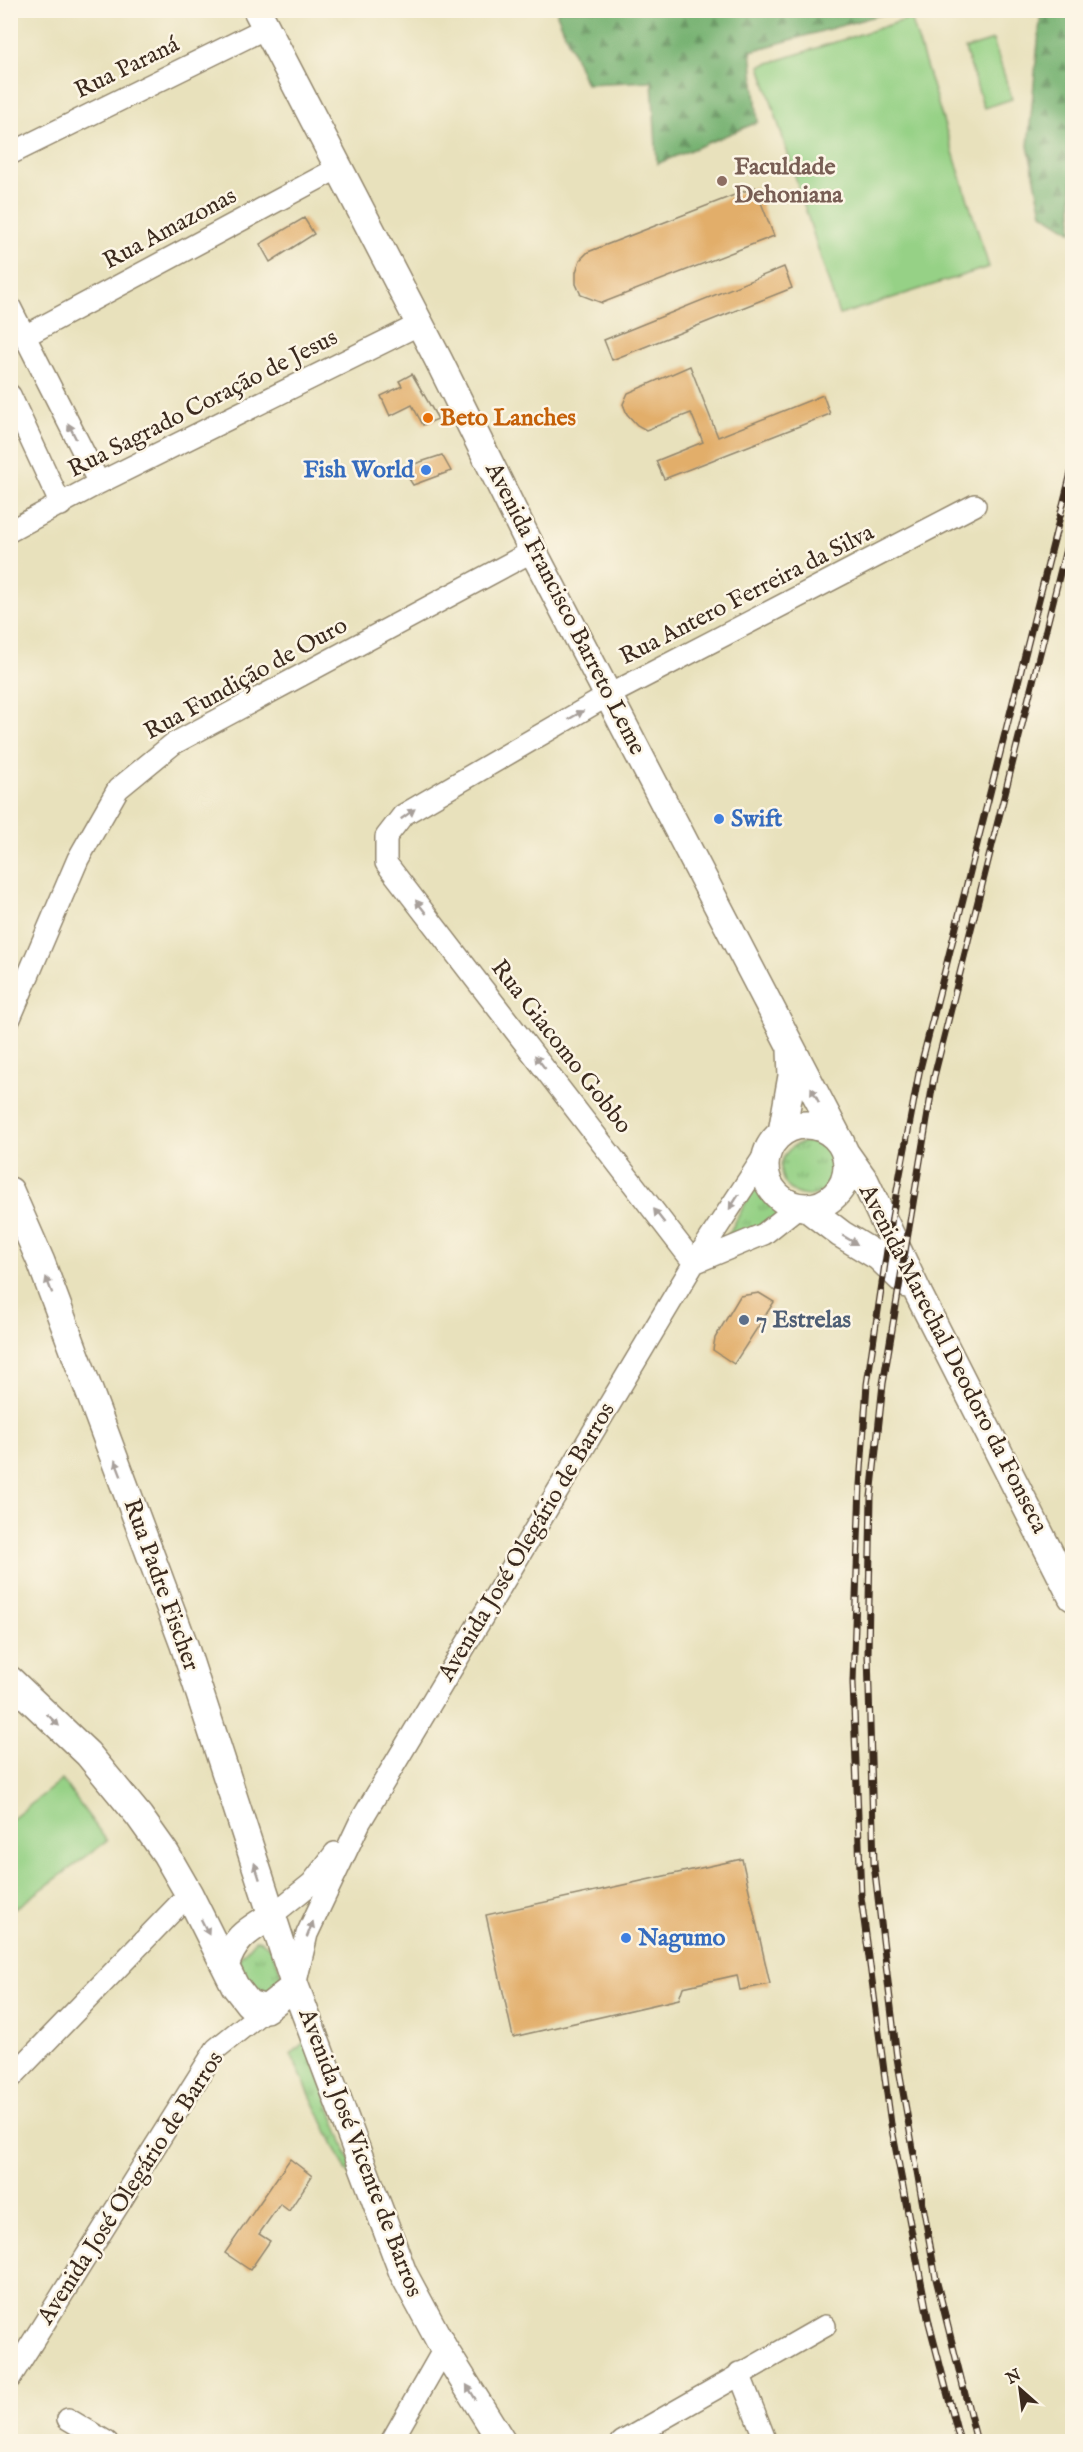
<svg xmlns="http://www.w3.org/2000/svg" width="1083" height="2452" font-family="'IM FELL English',serif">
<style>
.grass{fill:url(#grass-tufts);stroke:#687e52;stroke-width:1.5}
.forest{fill:url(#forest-firs);stroke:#5a6e48;stroke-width:1.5}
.green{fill:#96d186;stroke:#687e52;stroke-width:1.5}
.building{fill:#e2ae6a}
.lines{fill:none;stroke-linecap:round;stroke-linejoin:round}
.minor-casing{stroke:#92866d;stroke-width:24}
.major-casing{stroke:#92866d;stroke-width:30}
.minor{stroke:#fff;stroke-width:21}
.major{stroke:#fff;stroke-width:27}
.rail-casing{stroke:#3b2a1e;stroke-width:7}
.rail{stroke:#fcf5e5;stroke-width:4.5;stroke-dasharray:14;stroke-linecap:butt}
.oneway{fill:#a79f9a}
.education-dot{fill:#8d6e63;stroke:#fcf5e5;stroke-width:2}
.food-dot{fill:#e8710a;stroke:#fcf5e5;stroke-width:2}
.shop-dot{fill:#3f7fe0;stroke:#fcf5e5;stroke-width:2}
.service-dot{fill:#5c6f8a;stroke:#fcf5e5;stroke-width:2}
.labels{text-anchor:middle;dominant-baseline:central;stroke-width:5;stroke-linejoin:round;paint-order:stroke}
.street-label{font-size:24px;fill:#3b2a1e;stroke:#fcf5e5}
.education-label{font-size:24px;font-weight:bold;fill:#785e54;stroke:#fcf5e5;text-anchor:start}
.food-label{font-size:24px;font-weight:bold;fill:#c56008;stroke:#fcf5e5;text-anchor:start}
.shop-label{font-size:24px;font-weight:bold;fill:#366cbe;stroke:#fcf5e5;text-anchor:start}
.service-label{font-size:24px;font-weight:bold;fill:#4e5e75;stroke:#fcf5e5;text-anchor:start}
</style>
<defs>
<pattern id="grass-tufts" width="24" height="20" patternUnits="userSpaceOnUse" patternTransform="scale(1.5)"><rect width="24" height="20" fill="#96d186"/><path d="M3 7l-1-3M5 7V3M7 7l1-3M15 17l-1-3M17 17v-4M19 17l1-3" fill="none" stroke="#7caa6d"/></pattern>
<pattern id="forest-firs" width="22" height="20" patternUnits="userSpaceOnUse" patternTransform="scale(1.5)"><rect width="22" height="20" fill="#78b373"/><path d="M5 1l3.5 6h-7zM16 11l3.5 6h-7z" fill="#64925e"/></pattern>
</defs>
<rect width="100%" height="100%" fill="#fcf5e5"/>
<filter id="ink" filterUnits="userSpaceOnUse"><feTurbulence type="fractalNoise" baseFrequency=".0167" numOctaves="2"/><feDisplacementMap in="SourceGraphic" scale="12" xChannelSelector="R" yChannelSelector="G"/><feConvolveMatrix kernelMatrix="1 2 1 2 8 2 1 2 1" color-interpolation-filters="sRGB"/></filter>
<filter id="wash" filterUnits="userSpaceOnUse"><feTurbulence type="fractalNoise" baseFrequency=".008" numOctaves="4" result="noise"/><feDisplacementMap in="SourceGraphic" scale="24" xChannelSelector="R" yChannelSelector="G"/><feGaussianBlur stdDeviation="1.35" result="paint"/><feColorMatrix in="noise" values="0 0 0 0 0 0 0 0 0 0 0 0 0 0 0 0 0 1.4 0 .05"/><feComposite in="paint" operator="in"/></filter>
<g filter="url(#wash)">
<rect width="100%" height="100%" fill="#e8e1bc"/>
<!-- grass -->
<path class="grass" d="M781 1169a27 27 0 1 1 54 0a27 27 0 1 1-54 0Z
M759,1178l10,21 14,16 -58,26z
M255,1940c18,0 22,25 28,39 -5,4 -10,9 -16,12 -18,10 -25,-20 -28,-32z
M305,2041l52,138 -10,-7 -56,-117z"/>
<!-- forest -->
<path class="forest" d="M558,10h336v1l-143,40 7,71 -101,42 -5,-83 -66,3 -29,-70z
M1041,11h31v221l-30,-19 -14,-67z"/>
<!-- green -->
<path class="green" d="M911,18l78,249 -150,48 -79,-249z
M993,40l19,59 -28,9 -19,-59z
M62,1780l45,61 -92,68 -4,-6v-83z"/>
<g id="blocks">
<!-- building -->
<path class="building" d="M755,187l19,49 -172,67 -21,-8 -5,-11v-12l4,-12 8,-8z
M304,218l10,16 -44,28 -10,-18z
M784,267l8,21 -180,72 -8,-20z
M690,366l28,71 105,-42 7,19 -166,65 -8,-18 47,-19 -12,-29 -45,17 -9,-5 -10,-11 -4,-10 5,-11z
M412,374l26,45 -15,6 -11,-20 -22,11 -9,-20 21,-10 -3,-5z
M442,455l9,16 -38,14 -11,-17z
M759,1293l15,9 -40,62 -21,-14 2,-12 25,-42z
M742,1859l28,125 -30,6 -3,-15 -54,12 -4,12 -166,38 -27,-122z
M290,2159l22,17 -23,35 -9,-7 -21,30 11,7 -20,29 -25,-17z"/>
</g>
</g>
<g filter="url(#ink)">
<use href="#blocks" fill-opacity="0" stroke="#92866d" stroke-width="1.5"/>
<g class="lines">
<!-- minor casing -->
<g class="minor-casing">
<path id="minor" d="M10,154l256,-126
M10,307l89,176
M25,336l315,-169
M10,395l51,110
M10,531l89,-48 321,-159
M10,1018l68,-159 40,-70 55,-45 360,-193
M694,1263l-308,-400v-26l17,-22 206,-120 366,-190
M694,1263l70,-29 34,-27
M271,1916l41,-33 23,-30
M295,1986l12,-52 53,-112 334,-559 72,-110
M10,2079l179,-185
M739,2373l27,69
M10,2378l206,-329 50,-40
M68,2419l39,23
M391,2442l53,-93
M622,2442l203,-116"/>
</g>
<!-- major casing -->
<g class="major-casing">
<path id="major" d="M257,10l182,351 94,190 308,592
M765 1166a41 41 0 1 1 82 0a41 41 0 1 1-82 0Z
M782,1132l10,-56 -1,-26
M846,1154l19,27 54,114 153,302
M10,1191l31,71 143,383 111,341 108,287 41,76 58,93
M807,1208l34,26 38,23 28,27
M10,1680l78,74 51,62 27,38 23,40 46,92 14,18 17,5 29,-23
M225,1966c10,-29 21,-34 46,-50"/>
</g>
<!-- minor -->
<use href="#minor" class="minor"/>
<!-- major -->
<use href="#major" class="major"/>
<!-- rail casing -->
<g class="rail-casing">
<path id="rail" d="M960,2442l-31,-119 -38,-199 -30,-227 -8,-215 7,-197 7,-101 25,-167 27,-144 153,-604
M977,2442l-41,-163 -39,-221 -23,-194 -6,-210 3,-157 12,-113 51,-307 138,-552"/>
</g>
<!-- rail -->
<use href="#rail" class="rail"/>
</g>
<!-- one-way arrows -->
<defs><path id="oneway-solid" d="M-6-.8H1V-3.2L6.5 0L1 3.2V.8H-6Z" transform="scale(1.5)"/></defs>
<g class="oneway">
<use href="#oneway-solid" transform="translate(72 431) rotate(-117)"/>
<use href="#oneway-solid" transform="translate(576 715) rotate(-30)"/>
<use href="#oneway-solid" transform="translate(408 814) rotate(-36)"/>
<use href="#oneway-solid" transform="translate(421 907) rotate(-128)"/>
<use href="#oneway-solid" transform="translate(540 1062) rotate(-128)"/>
<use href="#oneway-solid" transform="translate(815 1095) rotate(-118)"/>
<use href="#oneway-solid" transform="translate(734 1202) rotate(123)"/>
<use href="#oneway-solid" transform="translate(659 1216) rotate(-128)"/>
<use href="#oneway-solid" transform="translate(850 1240) rotate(31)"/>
<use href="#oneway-solid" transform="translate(49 1285) rotate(-111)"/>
<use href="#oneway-solid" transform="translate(118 1468) rotate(-111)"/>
<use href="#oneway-solid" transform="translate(53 1720) rotate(44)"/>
<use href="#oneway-solid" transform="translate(257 1871) rotate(-108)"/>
<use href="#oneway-solid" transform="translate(205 1927) rotate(63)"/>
<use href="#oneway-solid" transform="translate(310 1929) rotate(-69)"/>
<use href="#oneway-solid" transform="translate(471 2392) rotate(-122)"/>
</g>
</g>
<!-- markers -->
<circle class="education-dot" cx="722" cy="181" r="6"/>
<circle class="food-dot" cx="428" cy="418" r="6"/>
<g class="shop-dot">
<circle cx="426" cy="470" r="6"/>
<circle cx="719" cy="819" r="6"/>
<circle cx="626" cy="1938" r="6"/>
</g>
<circle class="service-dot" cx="744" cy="1320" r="6"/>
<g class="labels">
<!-- street labels -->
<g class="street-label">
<text transform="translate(127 68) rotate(-26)">Rua Paraná</text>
<text transform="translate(170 229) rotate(-28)">Rua Amazonas</text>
<text transform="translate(203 404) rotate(-27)">Rua Sagrado Coração de Jesus</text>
<text transform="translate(747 595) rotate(-27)">Rua Antero Ferreira da Silva</text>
<text transform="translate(565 609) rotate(63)">Avenida Francisco Barreto Leme</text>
<text transform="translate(246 679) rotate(-29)">Rua Fundição de Ouro</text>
<text transform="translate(561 1047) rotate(52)">Rua Giacomo Gobbo</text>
<text transform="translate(953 1359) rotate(63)">Avenida Marechal Deodoro da Fonseca</text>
<text transform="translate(527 1542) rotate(-59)">Avenida José Olegário de Barros</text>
<text transform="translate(161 1585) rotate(70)">Rua Padre Fischer</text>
<text transform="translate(360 2153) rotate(69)">Avenida José Vicente de Barros</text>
<text transform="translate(131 2188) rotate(-57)">Avenida José Olegário de Barros</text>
</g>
<!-- education labels -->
<g class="education-label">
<text x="734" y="167">Faculdade<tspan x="734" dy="28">Dehoniana</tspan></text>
</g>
<!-- food labels -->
<g class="food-label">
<text x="440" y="418">Beto Lanches</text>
</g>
<!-- shop labels -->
<g class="shop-label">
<text x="414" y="470" text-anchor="end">Fish World</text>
<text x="731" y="819">Swift</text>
<text x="638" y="1938">Nagumo</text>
</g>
<!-- service labels -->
<g class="service-label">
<text x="756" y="1320">7 Estrelas</text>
</g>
</g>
<!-- margin -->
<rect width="1083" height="2452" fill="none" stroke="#fcf5e5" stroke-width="36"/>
<!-- north arrow -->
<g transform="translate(1020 2389) rotate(332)" stroke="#fcf5e5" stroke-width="4.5" paint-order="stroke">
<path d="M0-4.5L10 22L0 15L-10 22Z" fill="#3b2a1e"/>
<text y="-9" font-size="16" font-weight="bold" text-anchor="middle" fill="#3b2a1e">N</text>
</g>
</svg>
